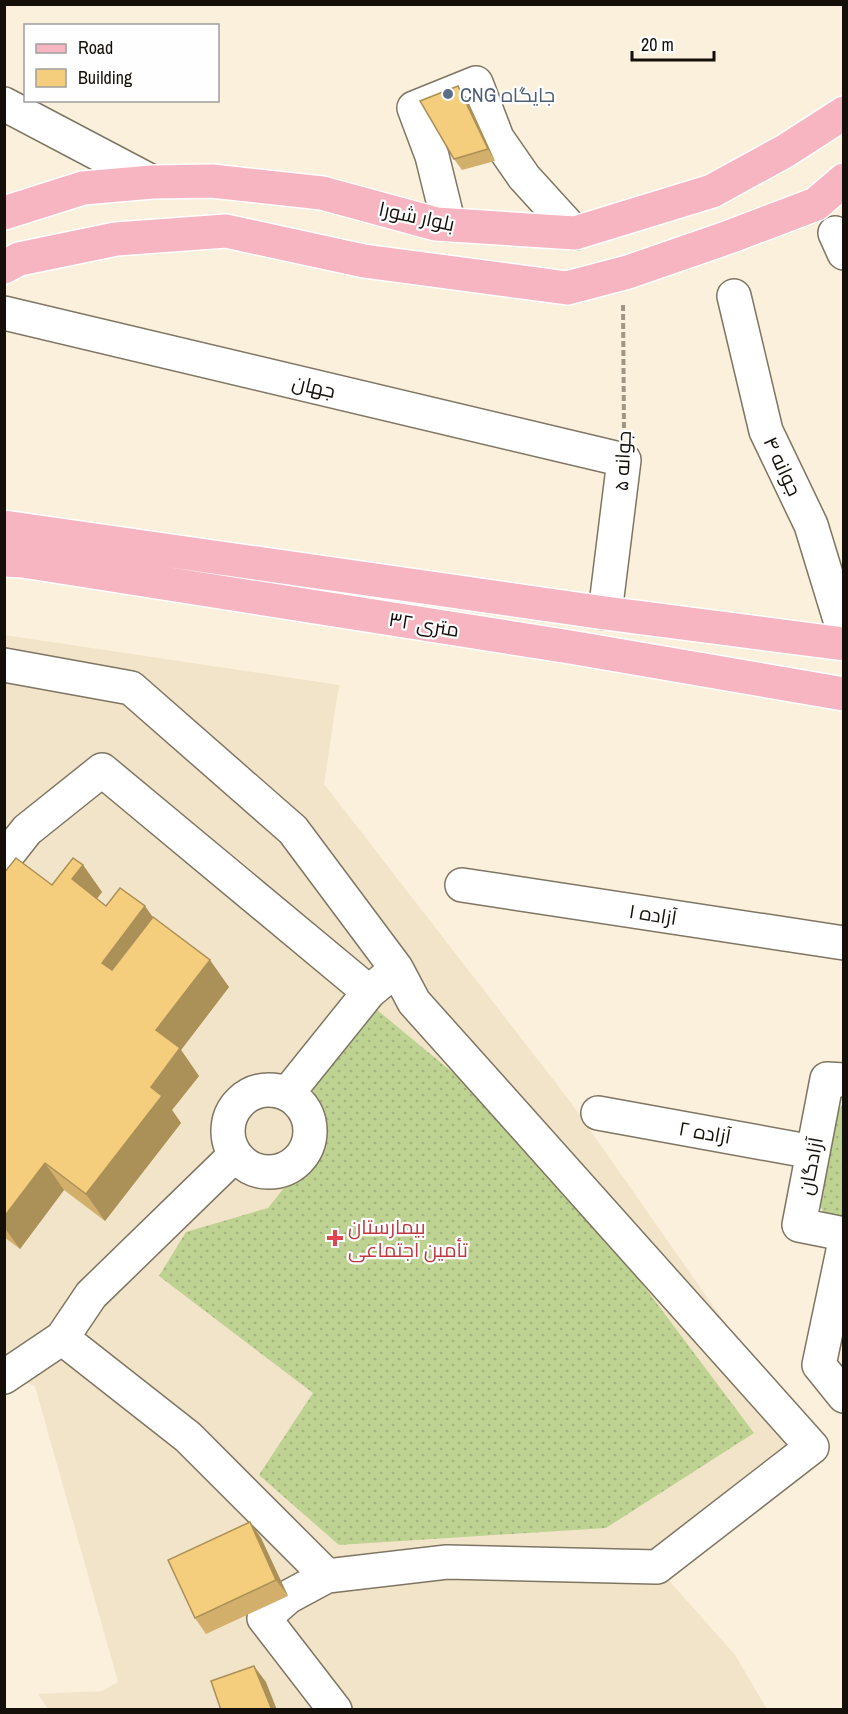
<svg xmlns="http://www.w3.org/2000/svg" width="848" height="1714" font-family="'Archivo Narrow',Cairo,sans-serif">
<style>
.built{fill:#f2e4c9}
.grass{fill:url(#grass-dots)}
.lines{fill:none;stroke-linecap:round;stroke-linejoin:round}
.minor-casing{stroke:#7e7563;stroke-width:36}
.major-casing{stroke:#fff;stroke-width:36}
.path{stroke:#9e9787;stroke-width:4;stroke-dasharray:6 3;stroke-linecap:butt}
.minor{stroke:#fff;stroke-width:33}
.major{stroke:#f7b4c1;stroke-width:33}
.wall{fill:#d2b06c}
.shaded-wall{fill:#ab9058}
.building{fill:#f4cd7d;stroke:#ab9058;stroke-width:1.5}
.service-dot{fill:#5c6f8a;stroke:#fefefe;stroke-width:2}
.health-dot{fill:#e0444e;stroke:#fefefe;stroke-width:2}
.labels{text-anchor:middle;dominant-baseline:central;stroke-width:4.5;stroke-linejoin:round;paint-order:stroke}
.service-label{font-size:20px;fill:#4e5e75;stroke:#fefefe;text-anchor:start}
.street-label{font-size:20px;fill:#141009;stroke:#fefefe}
.health-label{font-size:20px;fill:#be3a42;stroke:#fefefe;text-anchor:start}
</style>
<defs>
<pattern id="grass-dots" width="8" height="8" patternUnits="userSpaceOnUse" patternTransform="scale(1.5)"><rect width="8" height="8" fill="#bed292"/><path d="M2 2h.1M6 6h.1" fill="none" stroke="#a2b37d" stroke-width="1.8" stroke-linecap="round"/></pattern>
</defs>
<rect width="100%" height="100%" fill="#faf0db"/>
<!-- built -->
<path class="built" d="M4,635l335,50 -15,99 245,316 243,347 -155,120 78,88 32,54h-719l-10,-15 64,-3 16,-9 -83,-296 -30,-10z"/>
<!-- grass -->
<path class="grass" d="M376,1009l140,116 103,128 135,180 -148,95 -267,17 -80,-70 54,-82 -154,-117 27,-44 82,-24 59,-74 -14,-45z
M843,1104v124l-13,-6 -11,-17 18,-95z"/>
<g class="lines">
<!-- minor casing -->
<g class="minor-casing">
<path id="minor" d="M4,104l148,78
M449,225l-17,-69 -18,-48 62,-25 21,55 27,39 51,56
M835,233l9,20
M734,296l32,135 45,94 33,108
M4,313l620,147 -19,153
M4,665l127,23 162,142 103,138 18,34 398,445 -155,120 -210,-5 -120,14 -139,-139 -126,-99 -58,39
M4,859l23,-29 75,-60 267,222
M462,885l382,58
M844,1080l-17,-1 -28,146 45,9
M228 1131a41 41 0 1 1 82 0a41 41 0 1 1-82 0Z
M287,1094l82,-102 18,-15
M598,1113l215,39
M62,1338l29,-43 144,-140
M819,1365l25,-119
M819,1365l25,31
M327,1576l-39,21 -24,21 71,92"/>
</g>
<!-- major casing -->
<g class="major-casing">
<path id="major" d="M4,213l79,-25 69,-6 60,-1 110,12 114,31 139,9 137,-42 73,-40 59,-38
M4,267l15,-8 97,-20 110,-8 138,30 203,27 61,-16 101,-35 87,-33 28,-24
M4,527l601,86 239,31
M4,560l19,1 547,86 274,47"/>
</g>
<!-- path -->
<path class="path" d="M623,305l1,124"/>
<!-- minor -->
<use href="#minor" class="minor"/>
<!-- major -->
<use href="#major" class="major"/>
</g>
<!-- wall -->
<path class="wall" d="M458,86l8,11 29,64 -33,9 -8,-11z
M83,865l19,27 -5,7 9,7 47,12 76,69 -48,63 18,26 -27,34 9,13 -76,98 -41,-31 -44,59 -16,-12v-364l48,12z
M250,1522l11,16 27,58 -82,38 -11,-16z"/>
<!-- shaded-wall -->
<path class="shaded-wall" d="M458,86l8,11 29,64 -7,-12z
M83,865l19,27 -11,14 -19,-27z
M145,906l19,27 -44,57 -18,-27z
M210,960l19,27 -48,63 18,26 -27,34 9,13 -76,98 -19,-27 70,-164z
M45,1163l19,27 -44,59 -16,-22v-10z
M250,1522l11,16 27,58 -12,-16z
M254,1666l12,16 11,28h-5z"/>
<!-- building -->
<path class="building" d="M458,86l30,63 -34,10 -34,-58z
M16,858l36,27 21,-27 10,7 -11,14 34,27 14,-18 25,18 -43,57 10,7 41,-53 57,43 -54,70 24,18 -29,39 11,9 -76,98 -41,-31 -41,54v-344z
M250,1522l26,58 -81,38 -27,-58z
M254,1666l18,44h-51l-10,-29z"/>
<!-- markers -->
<circle class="service-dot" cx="448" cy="94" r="6"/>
<path class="health-dot" d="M332 1229h6v6h6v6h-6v6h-6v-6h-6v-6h6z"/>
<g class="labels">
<!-- service labels -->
<g class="service-label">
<text x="460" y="94">CNG جایگاه</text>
</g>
<!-- street labels -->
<g class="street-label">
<text transform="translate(417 216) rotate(12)">بلوار شورا</text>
<text transform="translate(314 386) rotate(13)">جهان</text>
<text transform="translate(622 461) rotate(-87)">جوانه ۵</text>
<text transform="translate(783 466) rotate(65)">جوانه ۴</text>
<text transform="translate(424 624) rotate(9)">۳۲ متری</text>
<text transform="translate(653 914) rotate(9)">آزاده ۱</text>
<text transform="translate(705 1132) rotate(10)">آزاده ۲</text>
<text transform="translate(810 1166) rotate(-79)">آزادگان</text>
</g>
<!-- health labels -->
<g class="health-label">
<text x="348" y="1226">بیمارستان<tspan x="348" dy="23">تأمین اجتماعی</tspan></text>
</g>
</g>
<!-- border -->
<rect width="848" height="1714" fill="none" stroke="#141009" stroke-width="12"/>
<!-- legend -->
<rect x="24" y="24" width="195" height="78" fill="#fefefe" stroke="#a09f9c" stroke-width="1.5"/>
<rect x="36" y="44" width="30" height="9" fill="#f7b4c1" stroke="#a09f9c" stroke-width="1.5"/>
<text x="78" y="54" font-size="18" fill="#141009">Road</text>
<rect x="36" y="69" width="30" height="18" fill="#f4cd7d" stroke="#a09f9c" stroke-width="1.5"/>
<text x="78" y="84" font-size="18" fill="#141009">Building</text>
<!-- scale -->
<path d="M632 51v9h82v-9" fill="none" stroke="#141009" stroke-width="3"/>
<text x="641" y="51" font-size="18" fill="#141009" stroke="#fefefe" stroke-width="4.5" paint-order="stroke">20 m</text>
</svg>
